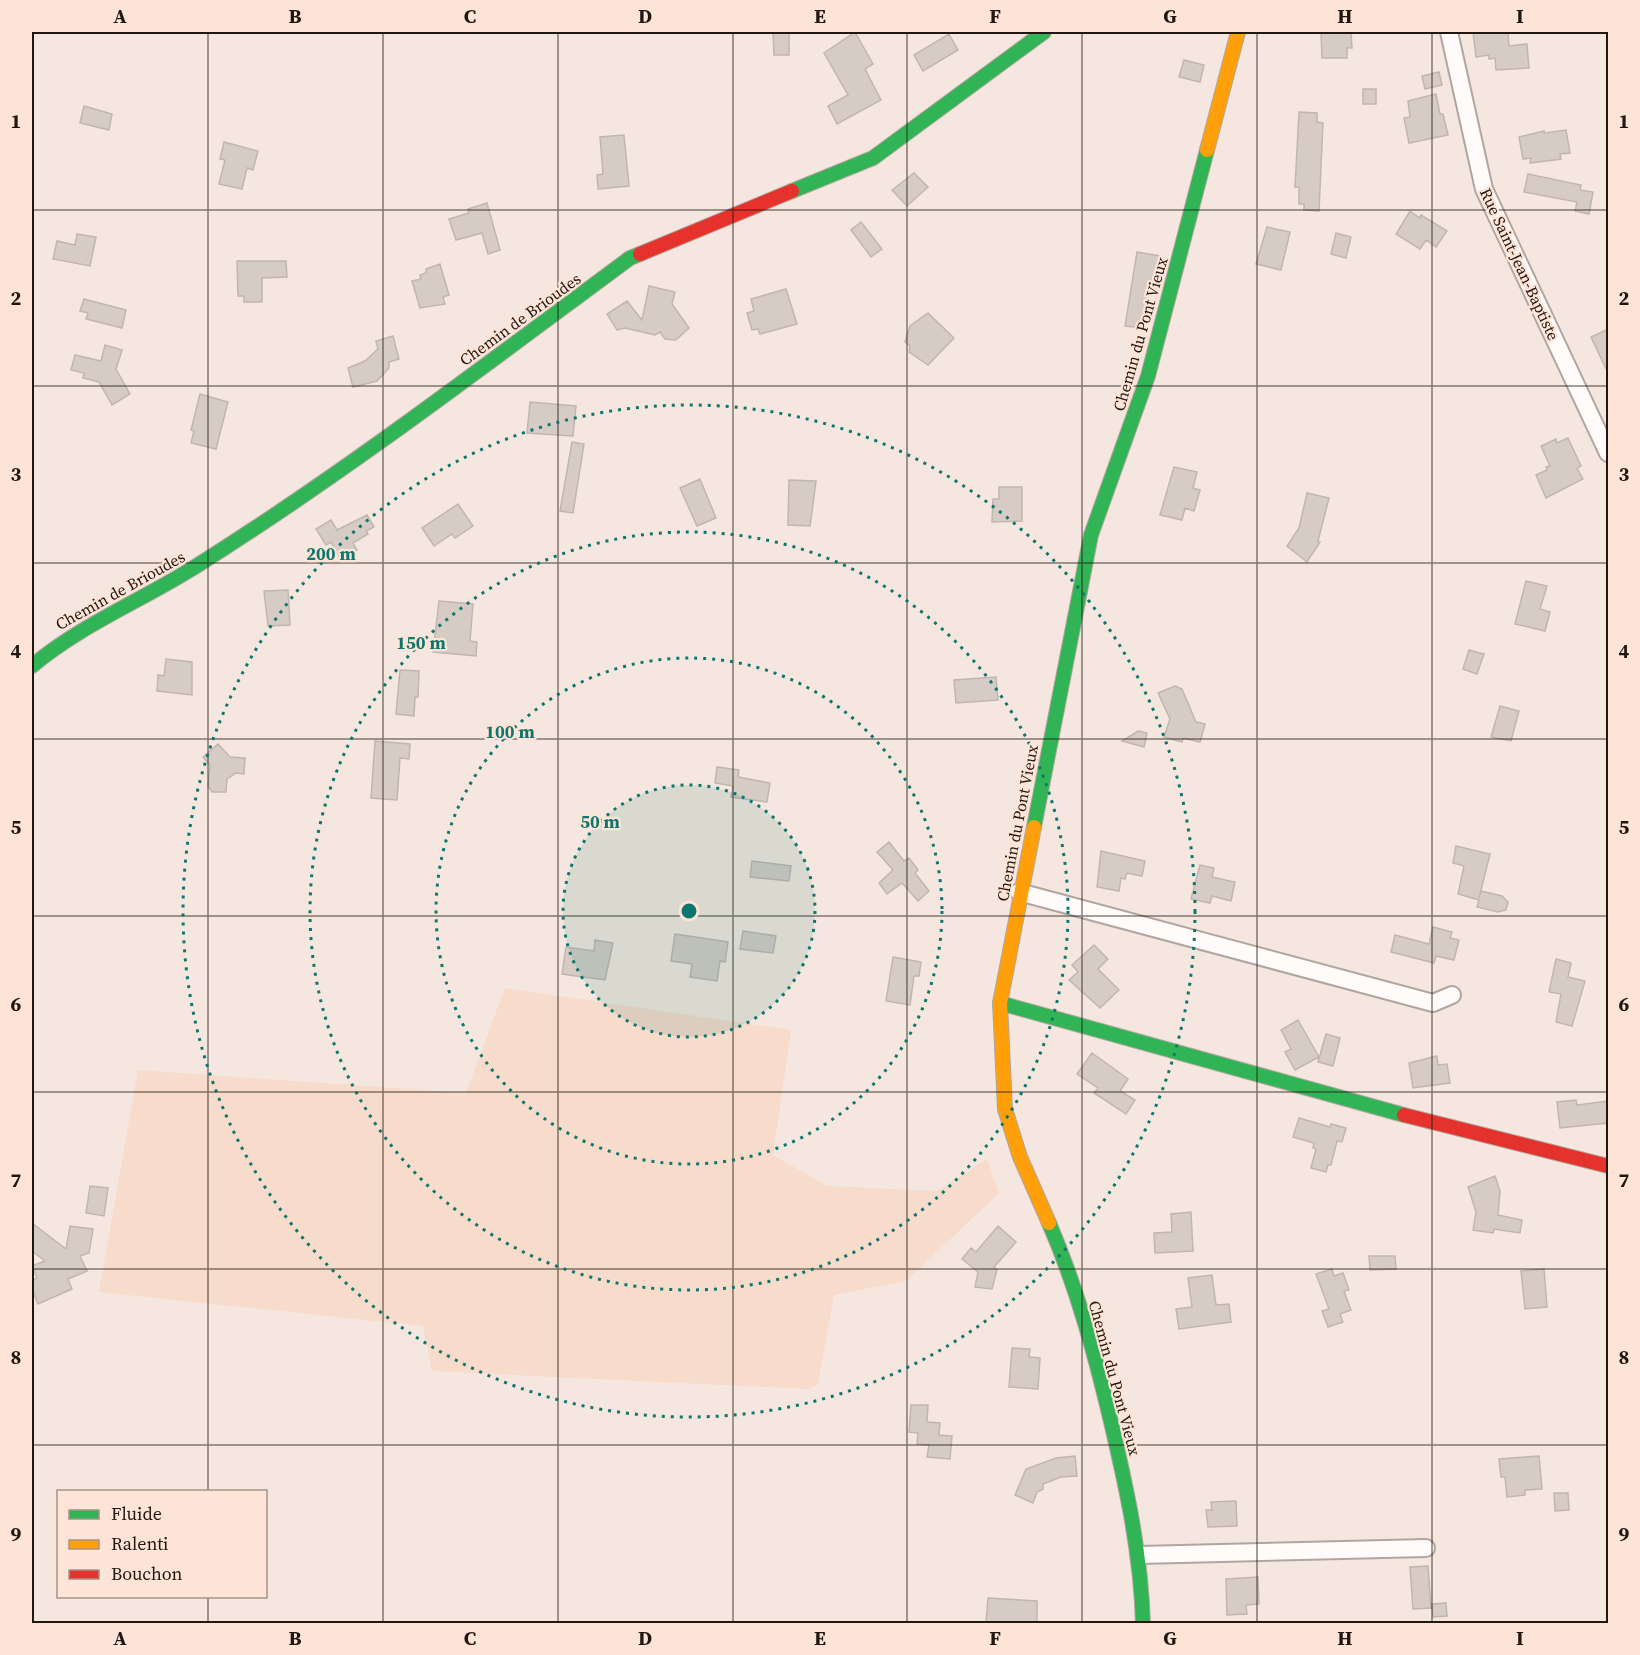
<svg xmlns="http://www.w3.org/2000/svg" width="1640" height="1655" font-family="'Source Serif 4',serif">
<style>
.green{fill:#f7dbcb}
.building{fill:#d7cbc5;stroke:#c1b6af;stroke-width:1.5}
.lines{fill:none;stroke-linecap:round;stroke-linejoin:round}
.street-casing{stroke:#b1a69f;stroke-width:20}
.fast-casing{stroke:#b1a69f;stroke-width:16}
.slow-casing{stroke:#b1a69f;stroke-width:16}
.jam-casing{stroke:#b1a69f;stroke-width:16}
.street{stroke:#fefbfa;stroke-width:16}
.fast{stroke:#30b455;stroke-width:14}
.slow{stroke:#ff9f0a;stroke-width:14}
.jam{stroke:#e5322d;stroke-width:14}
.grid{fill:none;stroke:#211711;stroke-width:1.5;stroke-opacity:0.55}
.ring{fill:none;stroke:#0f766e;stroke-width:3;stroke-dasharray:3 6}
.labels{text-anchor:middle;dominant-baseline:central;stroke-width:4.5;stroke-linejoin:round;paint-order:stroke}
.street-label{font-size:16px;fill:#211711;stroke:#fde4d7}
.centre{fill:#0f766e;stroke:#fde4d7;stroke-width:3}
.ring-label{font-size:18px;text-anchor:middle;font-weight:bold;fill:#0f766e;stroke:#fde4d7;stroke-width:4.5;stroke-linejoin:round;paint-order:stroke}
.neatline{fill:none;stroke:#211711;stroke-width:2}
.grid-label{font-size:20px;text-anchor:middle;font-weight:bold;fill:#211711}
</style>
<rect width="100%" height="100%" fill="#f5e7df"/>
<!-- green -->
<path class="green" d="M505,988l286,42 -18,125 54,31 110,5 50,-32 12,34 -93,88 -72,14 -16,89 -10,5 -376,-18 -9,-45 -324,-34 39,-222 328,23z"/>
<!-- building -->
<path class="building" d="M773,32h16v23h-15z
M855,32l18,32 -8,5 16,31 -44,24 -9,-18 20,-11 -24,-42z
M1321,32h30l1,16h-5v10h-25z
M1473,32h35l1,14 18,-2 2,24 -33,2 -1,-12 -6,1v-4l-13,2z
M949,34l9,16 -35,21 -9,-16z
M1184,60l20,5 -4,17 -21,-5z
M1439,72l3,13 -17,4 -3,-13z
M1363,89h13v15h-13z
M1436,94l4,20h3l5,21 -39,8 -5,-25 6,-1 -2,-16z
M84,106l28,8 -3,16 -29,-7z
M1299,112l18,1v9l6,1 -4,88 -15,-1v-6h-5v-17h-4z
M1566,130l4,23 -10,1 1,5 -31,4 1,-5 -8,1 -4,-22 25,-6v2z
M624,135l5,51 -31,3 -1,-14 6,-1 -3,-37z
M224,142l34,9 -5,19 -6,-2 -5,21 -23,-5 6,-24 -5,-1z
M914,173l14,14 -21,19 -15,-16z
M1528,174l53,11 -1,5 13,2 -4,22 -14,-3 2,-9 -53,-10z
M487,203l13,47 -12,4 -6,-21 -26,7 -7,-21 20,-6 -1,-4z
M1410,211l10,7 1,-3 26,16 -11,16 -10,-7 -6,9 -24,-15z
M861,222l21,27 -11,8 -20,-27z
M1267,227l23,5 -9,38 -25,-6z
M1336,233l15,4 -5,21 -15,-4z
M77,234l19,3 -6,29 -37,-7 4,-18 18,4z
M1137,252l24,4 -6,37 -7,-1 -6,36 -17,-2z
M237,261h49l1,16 -25,1v24h-18v-6h-6z
M440,264l9,31 -6,2 2,7 -25,4 -8,-27 9,-2 -1,-4 6,-2v-4z
M649,286l26,6 -3,12 17,24 -13,12 -11,-1 -5,-7 -5,3 -30,-7 -8,2 -10,-16 20,-13 15,19z
M786,289l11,35 -37,10 -2,-5 -6,1 -5,-17 7,-2 -3,-12z
M84,299l42,11 -4,18 -36,-9 2,-6 -8,-2z
M928,313l26,25 -26,27 -19,-13 1,-6 -5,-4 5,-16z
M1608,329v44l-17,-36z
M393,336l6,23 -10,3v6l-12,13 -24,6 -5,-19 17,-7 13,-12 -2,-8z
M105,345l17,5 -6,19 14,25 -18,11 -13,-23 -16,-4 1,-5 -13,-3 4,-15 26,6z
M200,394l28,8 -12,47 -25,-6 3,-12 -3,-1z
M530,402l46,4 -3,30 -46,-3z
M1568,438l13,28 -4,2 6,11 -37,19 -10,-23 11,-5 -1,-3 4,-1 -9,-20 15,-7 1,4z
M572,442l12,2 -11,69 -13,-2z
M1174,467l23,5 -4,16 7,2 -6,21 -9,-3 -3,12 -22,-5z
M700,479l16,39 -19,8 -17,-38z
M789,480l27,1 -6,45 -22,-1z
M999,487h23v34l-30,1 1,-23h6z
M1307,493l22,5 -11,43 2,1 -13,20 -20,-16 12,-18z
M458,504l15,22 -18,12 -3,-4 -18,12 -12,-18z
M367,515l7,12 -8,4 2,3 -15,9 4,7 -16,9 -10,-17 -5,3 -10,-16 15,-9 6,10z
M1526,581l21,5 -7,23 10,3 -5,19 -30,-7z
M288,590l2,35 -22,1 -4,-35z
M439,601l34,3 -3,37 7,1 -1,14 -43,-4z
M1469,650l15,4 -7,20 -14,-5z
M166,659l26,3v33l-35,-4 1,-16 6,1z
M400,670l19,1 -1,26h-3l-1,19 -18,-2z
M996,677l2,23 -42,3 -2,-23z
M1175,686l7,3 14,33 9,2 -5,18 -17,-4 -1,4 -18,-5 6,-18 -12,-26z
M1500,706l19,5 -8,30 -20,-4z
M1138,731l9,2 -3,14 -22,-6z
M375,741l35,3 -1,15 -9,-1 -3,42 -26,-2z
M218,744l12,13 15,1 -1,16 -8,-1 -9,6 -1,13h-14l-4,-6 2,-21 -7,-8z
M717,767l22,3 -1,7 32,6 -3,19 -36,-5 2,-11 -18,-3z
M889,842l15,19 5,-3 9,12 -3,3 14,18 -11,10 -16,-18 -15,11 -8,-11 14,-13 -16,-18z
M1456,846l34,8 -11,44 2,-7 21,5 6,6 -2,8 -8,2 -21,-5 2,-7 -21,-6 6,-28 -11,-3z
M1101,851l44,10 -3,15 -15,-3 -2,6 -4,-1 -2,13 -22,-4z
M752,861l39,5 -2,15 -39,-4z
M1200,865l14,3 -2,9 23,5 -4,19 -19,-5 -2,7 -19,-4z
M1433,927l19,5 -2,6 9,2 -5,20 -18,-4 -2,7 -43,-11 4,-17 34,9z
M743,931l33,5 -3,17 -33,-4z
M675,934l53,8 -3,20 -5,-1 -3,20 -27,-4 2,-13 -21,-3z
M595,940l18,3 -8,37 -43,-6 4,-27 28,4z
M1094,945l14,14 -10,10 21,21 -19,18 -31,-28 9,-8 -6,-7z
M893,957l28,5 -2,14h-5l-4,29 -24,-4z
M1556,959l15,4 -3,14 17,4 -13,45 -16,-4 5,-28 -12,-2z
M1298,1020l21,37 -24,13 -10,-18 6,-3 -10,-19z
M1326,1034l14,4 -7,28 -15,-4z
M1092,1053l36,26 -8,12 15,9 -9,14 -32,-21 4,-5 -21,-14z
M1437,1056l1,9 9,-1 3,19 -37,5 -4,-25z
M1576,1100l1,5 31,-4v22l-48,5 -3,-26z
M1299,1118l31,9 1,-3 15,4 -4,14 -5,-1 -6,24h-3l-2,7 -15,-4 5,-19 -3,-1 1,-5 -21,-6z
M1495,1176l5,15 -2,24 24,5 -2,13 -26,-4 -1,4 -20,-3 3,-18 -8,-25z
M90,1186l18,2 -4,28 -18,-3z
M1191,1212l2,39 -38,2 -1,-20 18,-1 -1,-18z
M32,1223l34,26 4,-23 23,3 -4,24 -9,3 7,15 -19,8 4,10 -34,15 -6,-15v-9l5,-2 -5,-12 13,-5 -13,-10z
M998,1226l18,16 -22,25 3,3 -5,19 -17,-2 3,-15 -16,-13 9,-11 5,4z
M1369,1256h26l1,13 -26,1z
M1332,1269l2,7 9,-3 6,17 -5,1 7,19 -11,4 3,8 -15,5 -6,-16 7,-2 -13,-35z
M1544,1269l3,38 -22,2 -4,-38z
M1212,1275l4,30 13,-1 2,18 -52,7 -3,-20 16,-2 -4,-29z
M1012,1348l18,1 -1,8 11,1 -2,31 -29,-2z
M911,1405h17l-1,17 13,1 -1,12 13,1 -2,23 -23,-2 2,-12 -12,-1 1,-11 -9,-1z
M1075,1456l2,20 -16,1 -18,7v5l-6,3 -4,11 -18,-8 11,-26 30,-11z
M1539,1456l3,33 -17,1v5l-18,2 -2,-20h-4l-2,-18z
M1554,1493h14l1,17 -14,1z
M1236,1501l1,25 -29,1 -2,-17h6l-1,-8z
M1428,1566l3,42 -18,1 -3,-42z
M1258,1577l1,27 -13,1 1,9 -20,1 -1,-36z
M988,1598l49,3v22h-51z
M1446,1603l1,13 -14,1 -1,-13z"/>
<g class="lines">
<!-- street casing -->
<g class="street-casing">
<path id="street" d="M1449,32l35,157 124,264
M1019,892l414,111 19,-8
M1139,1555l287,-7"/>
</g>
<!-- fast casing -->
<g class="fast-casing">
<path id="fast" d="M792,191l81,-33 171,-126
M32,666c50,-42 111,-66 166,-101 149,-94 290,-202 432,-307l10,-4
M1034,827l57,-292 57,-159 59,-226
M1000,1003l404,112
M1049,1223c28,65 46,131 62,199 16,68 30,132 32,202"/>
</g>
<!-- slow casing -->
<g class="slow-casing">
<path id="slow" d="M1207,150l31,-118
M1034,827l-34,176 5,106 15,48 29,66"/>
</g>
<!-- jam casing -->
<g class="jam-casing">
<path id="jam" d="M640,254l152,-63
M1404,1115l204,51"/>
</g>
<!-- street -->
<use href="#street" class="street"/>
<!-- fast -->
<use href="#fast" class="fast"/>
<!-- slow -->
<use href="#slow" class="slow"/>
<!-- jam -->
<use href="#jam" class="jam"/>
</g>
<!-- grid -->
<path class="grid" d="M208,32v1460M383,32v1592M558,32v1592M733,32v1592M907,32v1592M1082,32v1592M1257,32v1592M1432,32v1592M32,210h1576M32,386h1576M32,563h1576M32,739h1576M32,916h1576M32,1092h1576M32,1269h1576M32,1445h1576M208,1596v28"/>
<!-- distance rings -->
<circle cx="689" cy="911" r="126" fill="#0f766e" fill-opacity=".12"/>
<g class="ring">
<circle cx="689" cy="911" r="126"/>
<circle cx="689" cy="911" r="253"/>
<circle cx="689" cy="911" r="379"/>
<circle cx="689" cy="911" r="506"/>
</g>
<g class="labels">
<!-- street labels -->
<g class="street-label">
<text transform="translate(1520 264) rotate(65)">Rue Saint-Jean-Baptiste</text>
<text transform="translate(520 319) rotate(-36)">Chemin de Brioudes</text>
<text transform="translate(1140 334) rotate(-74)">Chemin du Pont Vieux</text>
<text transform="translate(120 590) rotate(-29)">Chemin de Brioudes</text>
<text transform="translate(1017 823) rotate(-79)">Chemin du Pont Vieux</text>
<text transform="translate(1115 1378) rotate(75)">Chemin du Pont Vieux</text>
</g>
</g>
<circle cx="689" cy="911" r="9" class="centre"/>
<g class="ring-label">
<text x="331" y="560">200 m</text>
<text x="421" y="649">150 m</text>
<text x="510" y="738">100 m</text>
<text x="600" y="828">50 m</text>
</g>
<!-- border -->
<rect width="1640" height="1655" fill="none" stroke="#fde4d7" stroke-width="66"/>
<!-- legend -->
<rect x="57" y="1490" width="210" height="108" fill="#fde4d7" stroke="#a59288" stroke-width="1.5"/>
<rect x="69" y="1510" width="30" height="9" fill="#30b455" stroke="#a59288" stroke-width="1.5"/>
<text x="111" y="1520" font-size="18" fill="#211711">Fluide</text>
<rect x="69" y="1540" width="30" height="9" fill="#ff9f0a" stroke="#a59288" stroke-width="1.5"/>
<text x="111" y="1550" font-size="18" fill="#211711">Ralenti</text>
<rect x="69" y="1570" width="30" height="9" fill="#e5322d" stroke="#a59288" stroke-width="1.5"/>
<text x="111" y="1580" font-size="18" fill="#211711">Bouchon</text>
<rect x="33" y="33" width="1574" height="1589" class="neatline"/>
<g class="grid-label">
<text x="120" y="23">A</text>
<text x="295" y="23">B</text>
<text x="470" y="23">C</text>
<text x="645" y="23">D</text>
<text x="820" y="23">E</text>
<text x="995" y="23">F</text>
<text x="1170" y="23">G</text>
<text x="1345" y="23">H</text>
<text x="1520" y="23">I</text>
<text x="16" y="128">1</text>
<text x="1624" y="128">1</text>
<text x="16" y="305">2</text>
<text x="1624" y="305">2</text>
<text x="16" y="481">3</text>
<text x="1624" y="481">3</text>
<text x="16" y="658">4</text>
<text x="1624" y="658">4</text>
<text x="16" y="834">5</text>
<text x="1624" y="834">5</text>
<text x="16" y="1011">6</text>
<text x="1624" y="1011">6</text>
<text x="16" y="1187">7</text>
<text x="1624" y="1187">7</text>
<text x="16" y="1364">8</text>
<text x="1624" y="1364">8</text>
<text x="16" y="1541">9</text>
<text x="1624" y="1541">9</text>
<text x="120" y="1645">A</text>
<text x="295" y="1645">B</text>
<text x="470" y="1645">C</text>
<text x="645" y="1645">D</text>
<text x="820" y="1645">E</text>
<text x="995" y="1645">F</text>
<text x="1170" y="1645">G</text>
<text x="1345" y="1645">H</text>
<text x="1520" y="1645">I</text>
</g>
</svg>
